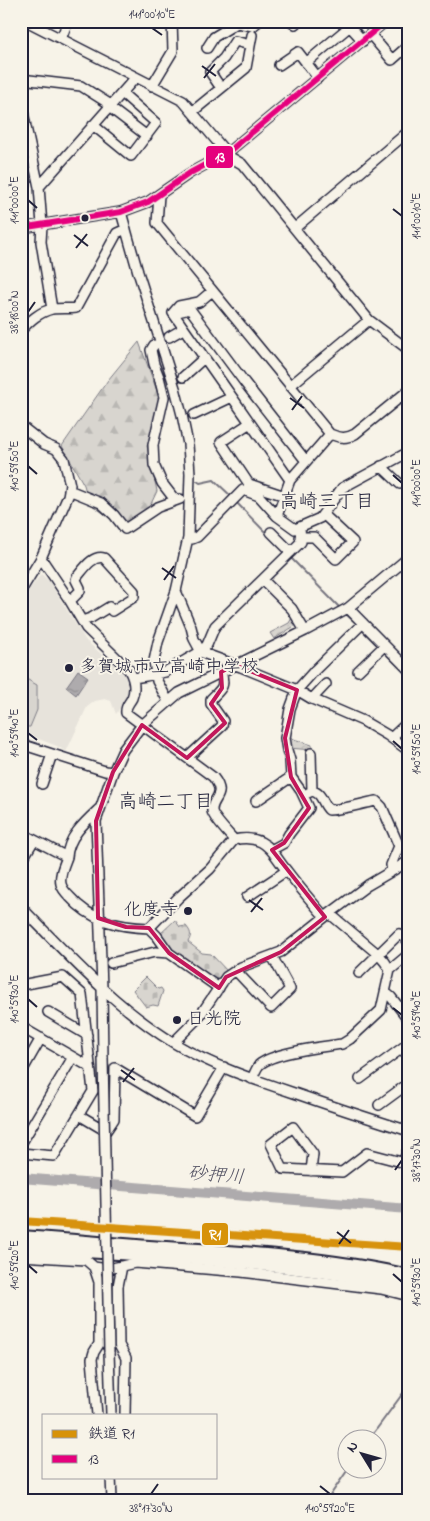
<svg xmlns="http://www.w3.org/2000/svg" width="430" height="1521" font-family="'Indie Flower','Klee One',sans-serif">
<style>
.built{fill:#e7e3db}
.grass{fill:#d8d5cf;stroke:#7d7c85}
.forest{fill:url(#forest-firs);stroke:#7d7c85}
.cemetery{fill:url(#cemetery-stones);stroke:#7d7c85}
.park{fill:url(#park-crowns);stroke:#7d7c85}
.water{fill:url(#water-ripples);stroke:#76747f}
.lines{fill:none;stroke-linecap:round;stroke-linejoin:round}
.stream{stroke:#76747f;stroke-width:2}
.river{stroke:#aeabad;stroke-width:10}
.minor-tunnel{stroke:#ccc9c5;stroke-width:9;stroke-dasharray:9 4.5;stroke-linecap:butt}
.minor-casing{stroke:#22223b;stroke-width:12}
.highway-casing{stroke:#22223b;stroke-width:16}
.minor{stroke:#f7f3e8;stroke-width:9}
.highway{stroke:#f7f3e8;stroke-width:12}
.minor-bridge-casing{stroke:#22223b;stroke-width:12;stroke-linecap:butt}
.minor-bridge{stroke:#f7f3e8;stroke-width:9}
.bus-1-casing{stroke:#f7f3e8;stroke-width:10}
.bus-1{stroke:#e5007d;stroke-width:6}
.rail-1-casing{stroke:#f7f3e8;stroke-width:11}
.rail-1{stroke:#d79209;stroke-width:8}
.marked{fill:none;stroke:#c2185b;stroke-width:4;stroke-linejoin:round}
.ticks{fill:none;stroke:#22223b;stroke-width:2}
.bus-dot{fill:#22223b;stroke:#f7f3e8;stroke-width:2}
.labels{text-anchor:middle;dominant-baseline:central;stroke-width:4;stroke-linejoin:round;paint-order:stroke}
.poi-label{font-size:18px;fill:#22223b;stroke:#f7f3e8;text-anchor:start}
.neighbourhood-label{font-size:19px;fill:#22223b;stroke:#f7f3e8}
.water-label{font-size:19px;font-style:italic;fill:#535263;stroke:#f7f3e8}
.line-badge{stroke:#f7f3e8;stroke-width:2}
.badge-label{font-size:14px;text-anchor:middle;font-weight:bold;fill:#fff}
.neatline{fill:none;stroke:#22223b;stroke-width:2}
.ticks-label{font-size:12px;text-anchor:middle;fill:#22223b}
</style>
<defs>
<pattern id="forest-firs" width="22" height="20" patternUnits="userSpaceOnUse" patternTransform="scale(1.25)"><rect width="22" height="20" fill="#d8d5cf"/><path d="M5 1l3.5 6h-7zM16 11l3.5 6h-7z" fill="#b9b7b3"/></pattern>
<pattern id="cemetery-stones" width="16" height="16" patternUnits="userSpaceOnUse" patternTransform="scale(1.25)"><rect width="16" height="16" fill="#d8d5cf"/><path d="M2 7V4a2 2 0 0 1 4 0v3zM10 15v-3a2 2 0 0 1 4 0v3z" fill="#b9b7b3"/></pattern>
<pattern id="park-crowns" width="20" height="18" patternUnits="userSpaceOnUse" patternTransform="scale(1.25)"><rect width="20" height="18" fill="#d8d5cf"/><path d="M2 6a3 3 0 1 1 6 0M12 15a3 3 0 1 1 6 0" fill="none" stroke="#b9b7b3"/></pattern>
<pattern id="water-ripples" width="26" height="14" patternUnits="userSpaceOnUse" patternTransform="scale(1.25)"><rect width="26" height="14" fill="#aeabad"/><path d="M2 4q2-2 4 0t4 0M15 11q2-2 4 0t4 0" fill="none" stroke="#8d8b8e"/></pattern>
</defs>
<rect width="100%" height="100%" fill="#f7f3e8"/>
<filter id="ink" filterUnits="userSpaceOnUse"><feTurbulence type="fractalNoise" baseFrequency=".02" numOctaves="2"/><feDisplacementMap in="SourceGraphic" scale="10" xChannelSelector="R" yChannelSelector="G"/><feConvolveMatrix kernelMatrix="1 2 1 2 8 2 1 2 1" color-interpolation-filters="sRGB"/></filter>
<g filter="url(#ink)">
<!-- built -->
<path class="built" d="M41,574l8,7 37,60 39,33 3,13v10l-12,17 -5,-13 -6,-2 -10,2 -8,6 -21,45 -9,-6 -21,-8 -15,-3v-134z"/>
<!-- grass -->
<path class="grass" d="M21,676l16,9v25l-7,17h-9z"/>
<!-- forest -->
<path class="forest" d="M139,342l25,68 -17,36 10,45 -14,30 -13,6 -24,-12 -17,-12 -5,-18 -22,-39 46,-66z"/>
<!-- cemetery -->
<path class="cemetery" d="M175,920l5,7 6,-1c5,6 6,9 2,16l14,11 9,1 17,18 -14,8 -44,-29 -11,-16z
M146,977l12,12 3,-1 2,3 -5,15 -5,-1 -7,2 -13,-17z"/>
<!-- park -->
<path class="park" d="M293,616l4,5 -1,4 -22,14 -4,-6 19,-10z
M291,738l21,7v5l-23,-2 -1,-8z"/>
<!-- water -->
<path class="water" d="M78,670l10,7 -12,18 -10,-8z"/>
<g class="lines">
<!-- stream -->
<path class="stream" d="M197,481l3,2 14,-3 18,17
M235,501l33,34
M289,556l50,51
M347,615l11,10
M361,629l17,17
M384,652l25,25
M370,1438l39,-53
M327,1500l22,-32"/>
<!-- river -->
<path class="river" d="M21,1178l388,31"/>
<!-- minor-tunnel -->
<path class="minor-tunnel" d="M168,387l15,-10"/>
<!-- minor casing -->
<g class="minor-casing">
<path id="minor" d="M26,21l157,80 47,56 12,7 127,156 40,30
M291,21l4,3 3,-3
M345,21l18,20
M370,34l22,26 17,-15
M61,39l7,-18
M207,48l7,-11 23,-14 16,3 6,-5
M306,63l44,-37
M279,65l19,-13 20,26
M21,79l60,7 30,19
M152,86l21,-35 -1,-30
M221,88l-11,-16 14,-14 11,-17 15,4
M21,101l5,26 13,60 3,38 -1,17 11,67
M109,107l38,29
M192,112l54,-44 6,-33
M93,125l38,31 25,-33 -34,-30
M39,187l97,-110
M159,195l-2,28 173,211c10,4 16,5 25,0l54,-44
M121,212l17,60 37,116 7,27 6,29 2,30 -2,64 -12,53 -18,51 -4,19 3,20 11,20
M21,228l100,-16 27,-10 42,-29 37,-20 159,-132
M295,228l114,-97
M212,291l-13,11 -20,4 -6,7 59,84
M173,313l17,-4 55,74 61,78
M21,330c9,-9 18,-18 31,-21 8,-1 16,0 24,-1l41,-75 9,-4
M169,337l14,-8
M154,345l-3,5 3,14 5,13 5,20 -11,48 1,20 8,18 10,13 4,4
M183,377l21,-19
M290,386l79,-66
M194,415l38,-18 58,83
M250,423l-29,19 28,42 36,12
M21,426l23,18 12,5 8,10 6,26 -2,11 -27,62 -20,33
M330,434l-40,46 -13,36 18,13 25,-11 22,-30 61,-33h6
M381,466l19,18
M69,490l32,13 13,12 11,14 33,-22 22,-8
M271,532l20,20
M300,537h14l22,22 17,-17 -30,-28
M188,538l4,1 5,-2 46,-47 16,6 18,20
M41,558l29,43 16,27 43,42c5,9 7,18 3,28 -3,6 -7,8 -6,15l87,64c15,19 -2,21 -1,34 1,7 17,23 22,29 8,-2 19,-2 27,2 12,6 17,19 26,29 12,16 25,31 38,46
M263,580l29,29 13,22
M176,591l15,36 3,12 7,13 6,-7 8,-19 86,-84 -1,-15
M70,601l10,-10v-3l-4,-8 1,-3c7,-8 15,-22 27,-19l30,33v6l-22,14 -3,-4 -18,11 -9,3
M348,608l61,62
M358,671l26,-25
M133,678l13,-2 19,-4 35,-20 41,15 56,23 15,9 51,22 24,14 22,16
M312,699l14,-15
M391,738l18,-17
M21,744l84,27 8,1
M187,758l35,-32 1,-5 -12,-17v-5c10,-10 15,-12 10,-27
M42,784l10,-30
M312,791c11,2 10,13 17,19 16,-1 31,-6 47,-9l6,6 17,39 -8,19 1,6
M308,793l4,-2 -1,-38
M256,801l35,-24
M21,833l46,24c1,-20 18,-35 32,-48
M271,850l13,-7 5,-9 20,-26 -8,-17 -10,-14 -1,-17 -3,-10 -2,-12 5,-29 7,-19 18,-20 48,-47
M67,857c-3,8 -8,18 -6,27 1,5 5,9 9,13 21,24 48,30 79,31l29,-30 32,-29 24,-29
M21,862l13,-22
M247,897l39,-26
M21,907c48,49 94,100 153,136 38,23 81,37 123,51 37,13 74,25 112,37
M149,928l8,8 12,17 50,35
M111,963l44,-11 14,1
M390,970l19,-16
M236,971l35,37 19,-19 -18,-33
M359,973l40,-39 10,7
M21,985l42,-8 19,17 11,97 -39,65 -33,-3
M385,992l6,5 18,23
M48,1012l39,23
M21,1027l69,40
M174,1042l25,-25 27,-40 15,-10 40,-15 44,-35 43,-32 41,-24
M103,1058l-1,-70 -6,-167 17,-49 10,-22 19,-25 37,-32 126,-62 43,-23 61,-51
M21,1073l20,-35
M252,1079c2,-5 4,-10 7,-14 14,-13 64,-18 83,-21l8,-5 31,-29 9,-40 -5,-8 -6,-7 -49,-41
M360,1079l49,-36
M379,1105l30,-22
M79,1115l27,16 8,-12 1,-51 80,48 29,-49
M21,1144l52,-87
M403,1163l6,-16
M311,1171l2,-17 -20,-27 -22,17 12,25 59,3 25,-19 42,11
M21,1256l65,4 8,7 14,2 27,-6 106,9 140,17 28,7
M122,1266l-4,20 1,59 7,13 -1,57
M94,1267l5,15v62l-5,8 -2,7 5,56
M109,1352l2,63
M111,1477l1,23"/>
</g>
<!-- highway casing -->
<g class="highway-casing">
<path id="highway" d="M21,1237c49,3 97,8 145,11 81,5 163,10 243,28
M21,1247c130,8 260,13 388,39"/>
</g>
<!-- minor -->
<use href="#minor" class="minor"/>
<!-- highway -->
<use href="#highway" class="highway"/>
<!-- minor-bridge casing -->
<g class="minor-bridge-casing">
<path id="minor-bridge" d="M103,1058l6,294"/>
</g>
<!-- minor-bridge -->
<use href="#minor-bridge" class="minor-bridge"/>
<!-- bus-1 casing -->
<g class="bus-1-casing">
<path id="bus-1" d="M21,228l100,-16 27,-10 42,-29 37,-20 159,-132"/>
</g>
<!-- bus-1 -->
<use href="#bus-1" class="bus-1"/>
<!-- rail-1 casing -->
<g class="rail-1-casing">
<path id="rail-1" d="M21,1221l388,26"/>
</g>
<!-- rail-1 -->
<use href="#rail-1" class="rail-1"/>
</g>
</g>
<!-- marked area -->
<path class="marked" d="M235,665l62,25 -12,48 6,39 18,31 -25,35 -12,7 53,67 -44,35 -55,25 -7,11 -50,-35 -20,-25 -23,-1 -28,-9 -2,-97 17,-49 29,-47 45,33 38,-35 -14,-19 11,-16 -1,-16z"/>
<!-- ticks -->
<path class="ticks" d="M152,28l10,7M202,66l14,10M204,78l11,-14M28,200l9,8M393,209l9,7M74,235l14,11M76,248l11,-14M28,312l7,-10M290,398l14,10M292,410l10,-14M28,466l9,8M393,475l9,8M162,568l14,10M164,580l10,-14M28,733l9,7M393,741l9,8M249,900l14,10M251,912l11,-14M28,999l9,8M393,1008l9,7M121,1070l14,10M123,1082l11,-14M395,1170l7,-10M337,1232l14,11M339,1244l10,-14M28,1265l9,8M393,1274l9,8M320,1486l10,8M151,1494l7,-10"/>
<!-- markers -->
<g class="bus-dot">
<circle cx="85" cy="218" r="4.5"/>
<circle cx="69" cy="668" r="5"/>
<circle cx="188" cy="911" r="5"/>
<circle cx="177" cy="1020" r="5"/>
</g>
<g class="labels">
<!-- poi labels -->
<g class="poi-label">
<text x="79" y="668">多賀城市立高崎中学校</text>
<text x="178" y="911" text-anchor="end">化度寺</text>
<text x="187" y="1020">日光院</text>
</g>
<!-- neighbourhood labels -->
<g class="neighbourhood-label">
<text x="327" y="502">高崎三丁目</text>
<text x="166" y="802">高崎二丁目</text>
</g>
<!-- water labels -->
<g class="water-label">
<text transform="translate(216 1176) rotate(5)">砂押川</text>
</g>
</g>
<g class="line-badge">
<rect x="205" y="145" width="29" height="24" rx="5" fill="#e5007d"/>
<rect x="201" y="1222" width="28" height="24" rx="5" fill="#d79209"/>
</g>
<g class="badge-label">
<text x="220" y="162">13</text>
<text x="215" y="1239">R1</text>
</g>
<!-- margin -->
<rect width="430" height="1521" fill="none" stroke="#f7f3e8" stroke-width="55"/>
<!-- legend -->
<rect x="42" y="1414" width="175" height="65" fill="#f7f3e8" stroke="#a29fa3"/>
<rect x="52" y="1430" width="25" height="8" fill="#d79209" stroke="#a29fa3"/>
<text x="88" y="1438" font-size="15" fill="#22223b">鉄道 R1</text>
<rect x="52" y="1455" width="25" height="8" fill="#e5007d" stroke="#a29fa3"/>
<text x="88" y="1464" font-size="15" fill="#22223b">13</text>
<!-- north arrow -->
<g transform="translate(362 1454) rotate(307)"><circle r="24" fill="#f7f3e8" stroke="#a29fa3"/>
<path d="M0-4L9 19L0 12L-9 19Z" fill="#22223b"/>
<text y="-8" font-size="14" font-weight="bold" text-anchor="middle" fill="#22223b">N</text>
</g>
<rect x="28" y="28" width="374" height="1466" class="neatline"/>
<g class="ticks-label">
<text x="152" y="18">141°00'10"E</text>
<text transform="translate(14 200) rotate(-90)" y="4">141°00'00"E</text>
<text transform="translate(416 216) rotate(-90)" y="4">141°00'10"E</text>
<text transform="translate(14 312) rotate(-90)" y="4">38°18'00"N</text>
<text transform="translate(14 466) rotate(-90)" y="4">140°59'50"E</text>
<text transform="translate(416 483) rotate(-90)" y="4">141°00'00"E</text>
<text transform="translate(14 733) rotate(-90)" y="4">140°59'40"E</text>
<text transform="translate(416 749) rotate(-90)" y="4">140°59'50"E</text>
<text transform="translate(14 999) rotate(-90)" y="4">140°59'30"E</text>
<text transform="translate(416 1015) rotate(-90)" y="4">140°59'40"E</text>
<text transform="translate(416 1160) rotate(-90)" y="4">38°17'30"N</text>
<text transform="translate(14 1265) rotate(-90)" y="4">140°59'20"E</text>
<text transform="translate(416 1282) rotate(-90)" y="4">140°59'30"E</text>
<text x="151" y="1512">38°17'30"N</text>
<text x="330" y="1512">140°59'20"E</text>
</g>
</svg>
